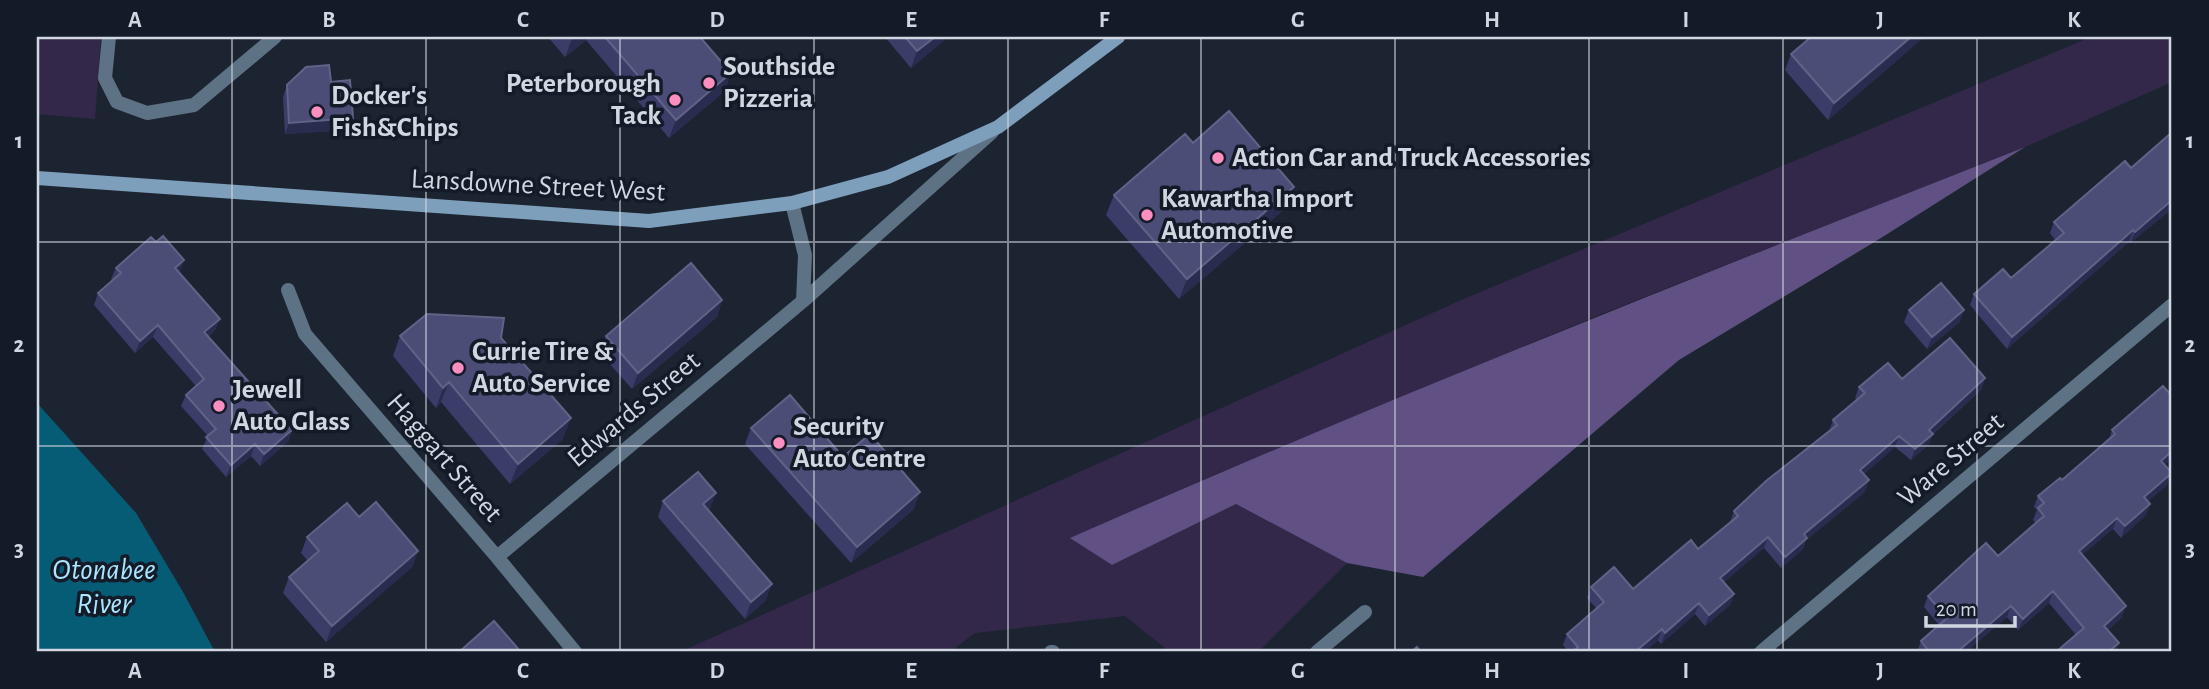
<svg xmlns="http://www.w3.org/2000/svg" width="2209" height="689" font-family="'Alegreya Sans',sans-serif">
<style>
.green{fill:#34284a}
.forest{fill:#615083}
.water{fill:#075c75}
.lines{fill:none;stroke-linecap:round;stroke-linejoin:round}
.minor{stroke:#5d7284;stroke-width:14}
.secondary{stroke:#7e9fbb;stroke-width:14}
.wall{fill:#3b3d69}
.shaded-wall{fill:#282c4e}
.building{fill:#4b4d76;stroke:#606386;stroke-width:2}
.grid{fill:none;stroke:#d1d7e0;stroke-width:2;stroke-opacity:0.55}
.poi-dot{fill:#fd8ec0;stroke:#131a28;stroke-width:2.5}
.labels{text-anchor:middle;dominant-baseline:central;stroke-width:7;stroke-linejoin:round;paint-order:stroke}
.poi-label{font-size:28px;font-weight:bold;fill:#d1d7e0;stroke:#131a28;text-anchor:start}
.street-label{font-size:28px;fill:#d1d7e0;stroke:#131a28}
.water-label{font-size:30px;font-style:italic;fill:#ace6fe;stroke:#131a28}
.neatline{fill:none;stroke:#d1d7e0;stroke-width:2.5}
.grid-label{font-size:23px;text-anchor:middle;font-weight:bold;fill:#d1d7e0}
</style>
<rect width="100%" height="100%" fill="#1c2432"/>
<!-- green -->
<path class="green" d="M37,37h64l-6,82 -58,-5z
M2091,37h81v45l-147,65 -426,168 -392,163 -136,60 41,27 124,-61 111,59 -89,89h-88l-45,-36 -150,17 -25,19h-270l779,-351z"/>
<!-- forest -->
<path class="forest" d="M2025,147l-144,91 -202,122 -256,217 -76,-14 -111,-59 -124,61 -42,-27c315,-139 635,-265 955,-391z"/>
<!-- water -->
<path class="water" d="M37,403l99,110 47,79 32,60h-178z"/>
<g class="lines">
<!-- minor -->
<path class="minor" d="M109,37l-4,41 12,24 30,11 47,-8 81,-68
M792,203l13,52 -2,46
M288,290l17,44 192,223 78,95
M497,557l306,-256 189,-169
M1051,652h2
M1317,652l48,-40
M1761,652l411,-347"/>
<!-- secondary -->
<path class="secondary" d="M37,178l612,43 143,-18 96,-26 110,-50 120,-90"/>
</g>
<!-- wall -->
<path class="wall" d="M548,37h152l25,54 -56,47 -83,-98 -21,17z
M885,37h63l-37,31z
M1811,37h113l-96,83 -43,-50 6,-16z
M331,82l22,36 -4,12 -64,4 -2,-37 4,-12z
M2172,134v76v-1l-42,34 -1,-1 -122,107 -37,-44 4,-11 37,-16 44,-38 -5,-7 4,-11 77,-54z
M1193,143l94,64 -108,92 -73,-84 8,-20z
M116,268l63,4 41,47 -5,11 -7,7 84,93 -4,12 -28,24 -9,-10 -25,21 -24,-28 6,-13 -27,-30 5,-11 10,-9 -43,-49 -18,16 -41,-48 4,-12 14,-13 -1,-1z
M722,300l-5,17 -85,72 -32,-36 6,-17z
M1909,310l51,12 -33,27 -23,-27z
M400,336l101,2 62,101 -53,45 -69,-82 -5,6 -43,-52z
M1985,378l-4,12 -48,44 -5,11 -17,15 -16,-13 -31,27 1,18 -59,48 -3,9 -22,19 -17,-20 -40,34 10,12 -4,11 -25,21 -10,-12 -34,30 -3,-4 -14,12h-75l-6,-7 4,-11 29,-26 -9,-10 4,-11 42,2 65,-40 32,-27 4,-11 95,-80 4,-11 24,-20 -2,-2 4,-11 43,-8z
M2172,392v66l-8,7 3,20 -19,16 2,3 -4,11 -25,23 -8,-9 -31,26 40,62 -14,13 8,22h-59l19,-17 -27,-32 -31,27 -11,-13 -41,35h-49l4,-11 18,-16 -15,-18 4,-11 70,-40 38,-33 -3,-3 4,-10 -3,-3 4,-11 24,-16 47,-41 3,-9z
M751,428l92,29 71,52 -63,54 -106,-119z
M663,501l47,8 -1,1 57,90 -21,19 -87,-102z
M359,517l59,34 -6,16 -86,75 -43,-49 6,-16 19,-16 -7,-8 6,-16z"/>
<!-- shaded-wall -->
<path class="shaded-wall" d="M575,37h12l-1,3 -21,17 7,-18z
M935,37h13l-37,31 6,-17z
M1911,37h13l-96,83 6,-17z
M731,73l-6,18 -56,47 7,-18z
M353,118l-4,12 -64,4 4,-11z
M1294,187l-7,20 -108,92 8,-20z
M2172,200v9l-42,34 5,-11z
M2133,230l-4,12 -122,107 5,-12z
M184,260l-4,12 -5,-4z
M722,300l-5,17 -85,72 6,-16z
M1964,310l-4,12 -33,27 5,-12z
M220,319l-5,11 -15,14 4,-12z
M158,325l-5,12 -18,16 5,-12z
M1985,378l-4,12 -49,44 -4,11 -17,15 4,-11 14,-19z
M449,382l-8,20 -5,6 7,-20z
M571,418l-8,21 -53,45 8,-20z
M292,430l-4,12 -28,24 4,-12z
M1899,436l-4,11 -39,34 4,-11z
M255,444l-4,12 -25,21 5,-12z
M2172,451v7l-15,14 4,-11z
M2172,473l-5,12 -27,23 4,-11z
M1869,480l-4,12 -59,48 -3,9 -22,19 4,-11 19,-23z
M920,492l-6,17 -63,54 6,-16z
M716,493l-6,16 -13,11 6,-16z
M2150,504l-4,11 -25,23 4,-12z
M2117,518l-4,11 -39,33 5,-11z
M1768,537l-4,11 -48,41 4,-11z
M418,551l-6,16 -86,75 6,-16z
M772,584l-6,16 -21,19 6,-17z
M2053,591l-4,12 -31,27 5,-11z
M1734,594l-4,11 -25,21 4,-11z
M1699,603l-4,11 -34,30 4,-11z
M2011,606l-4,11 -41,35h-9z
M2126,606l-4,11 -22,20 4,-11z
M1662,629l-4,11 -14,12h-9z
M2119,643l-3,9h-8z"/>
<!-- building -->
<path class="building" d="M605,37h95l31,36 -55,47z
M905,37h30l-18,14z
M1811,37h100l-77,66 -43,-49z
M329,65l2,17 19,-2 3,38 -64,5 -2,-38 19,-18z
M1229,111l65,76 -107,92 -73,-84 71,-61 8,9z
M2171,133l1,1v66l-37,32 -2,-2 -121,107 -38,-43 29,-25 8,9 53,-45 -10,-11 71,-61 6,7z
M163,236l21,24 -9,8 45,51 -16,13 88,98 -28,24 -9,-10 -24,21 -25,-28 10,-8 -30,-34 18,-16 -46,-54 -18,16 -42,-48 23,-20 -5,-5 35,-31 5,5z
M691,263l31,37 -84,73 -32,-37z
M1941,283l23,27 -32,27 -23,-27z
M427,314l77,4 -3,20 70,80 -53,46 -69,-82 -6,6 -43,-52z
M1950,338l35,40 -56,52 4,4 -18,15 -16,-13 -39,34 9,10 -65,54 3,4 -22,19 -17,-20 -48,41 14,16 -25,21 -10,-12 -34,30 -3,-4 -27,23h-63l6,-5 -11,-13 37,-32 -13,-15 23,-20 19,22 58,-49 7,9 40,-33 -4,-5 32,-30 71,-56 -4,-5 32,-27 -6,-6 29,-24 14,16z
M2163,386l7,8 2,-2v59l-11,10 11,12 -28,24 6,7 -25,22 -8,-8 -38,33 47,55 -22,20 15,17 -11,9h-50l-1,-1 27,-23 -31,-37 -30,28 -12,-13 -54,46h-33l3,-3 -6,-8 26,-23 -19,-22 58,-53 12,13 46,-40 -6,-8 6,-5 -6,-7 22,-18 2,2 53,-46 -3,-4z
M790,395l53,62 27,-23 50,58 -63,55 -106,-119z
M698,472l18,21 -13,11 69,80 -21,18 -88,-101z
M376,502l42,49 -86,75 -43,-49 30,-26 -12,-14 40,-34 12,14z
M494,621l27,31h-62z
M1417,647l4,5h-10z"/>
<!-- grid -->
<path class="grid" d="M232,37v615M426,37v615M620,37v615M814,37v615M1008,37v615M1201,37v615M1395,37v615M1589,37v615M1783,37v615M1977,37v615M37,242h2135M37,446h2135"/>
<!-- markers -->
<g class="poi-dot">
<circle cx="709" cy="83" r="7"/>
<circle cx="675" cy="100" r="7"/>
<circle cx="317" cy="112" r="7"/>
<circle cx="1218" cy="158" r="7"/>
<circle cx="1147" cy="215" r="7"/>
<circle cx="458" cy="368" r="7"/>
<circle cx="219" cy="406" r="7"/>
<circle cx="779" cy="443" r="7"/>
</g>
<g class="labels">
<!-- poi labels -->
<g class="poi-label">
<text x="723" y="67">Southside<tspan x="723" dy="32">Pizzeria</tspan></text>
<text x="661" y="84" text-anchor="end">Peterborough<tspan x="661" dy="32">Tack</tspan></text>
<text x="331" y="96">Docker's<tspan x="331" dy="32">Fish&amp;Chips</tspan></text>
<text x="1232" y="158">Action Car and Truck Accessories</text>
<text x="1161" y="199">Kawartha Import<tspan x="1161" dy="32">Automotive</tspan></text>
<text x="472" y="352">Currie Tire &amp;<tspan x="472" dy="32">Auto Service</tspan></text>
<text x="233" y="390">Jewell<tspan x="233" dy="32">Auto Glass</tspan></text>
<text x="793" y="427">Security<tspan x="793" dy="32">Auto Centre</tspan></text>
</g>
<!-- street labels -->
<g class="street-label">
<text transform="translate(538 186) rotate(3)">Lansdowne Street West</text>
<text transform="translate(634 410) rotate(-40)">Edwards Street</text>
<text transform="translate(444 458) rotate(49)">Haggart Street</text>
<text transform="translate(1951 460) rotate(-40)">Ware Street</text>
</g>
<!-- water labels -->
<g class="water-label">
<text x="104" y="570">Otonabee<tspan x="104" dy="34">River</tspan></text>
</g>
</g>
<!-- border -->
<rect width="2209" height="689" fill="none" stroke="#131a28" stroke-width="77"/>
<!-- scale -->
<path d="M1926 616v10h89v-10" fill="none" stroke="#d1d7e0" stroke-width="3.5"/>
<text x="1936" y="616" font-size="21" fill="#d1d7e0" stroke="#131a28" stroke-width="5" paint-order="stroke">20 m</text>
<rect x="38" y="38" width="2132" height="612" class="neatline"/>
<g class="grid-label">
<text x="135" y="27">A</text>
<text x="329" y="27">B</text>
<text x="523" y="27">C</text>
<text x="717" y="27">D</text>
<text x="911" y="27">E</text>
<text x="1104" y="27">F</text>
<text x="1298" y="27">G</text>
<text x="1492" y="27">H</text>
<text x="1686" y="27">I</text>
<text x="1880" y="27">J</text>
<text x="2074" y="27">K</text>
<text x="19" y="148">1</text>
<text x="2190" y="148">1</text>
<text x="19" y="352">2</text>
<text x="2190" y="352">2</text>
<text x="19" y="556">3</text>
<text x="2190" y="556">3</text>
<text x="135" y="678">A</text>
<text x="329" y="678">B</text>
<text x="523" y="678">C</text>
<text x="717" y="678">D</text>
<text x="911" y="678">E</text>
<text x="1104" y="678">F</text>
<text x="1298" y="678">G</text>
<text x="1492" y="678">H</text>
<text x="1686" y="678">I</text>
<text x="1880" y="678">J</text>
<text x="2074" y="678">K</text>
</g>
</svg>
